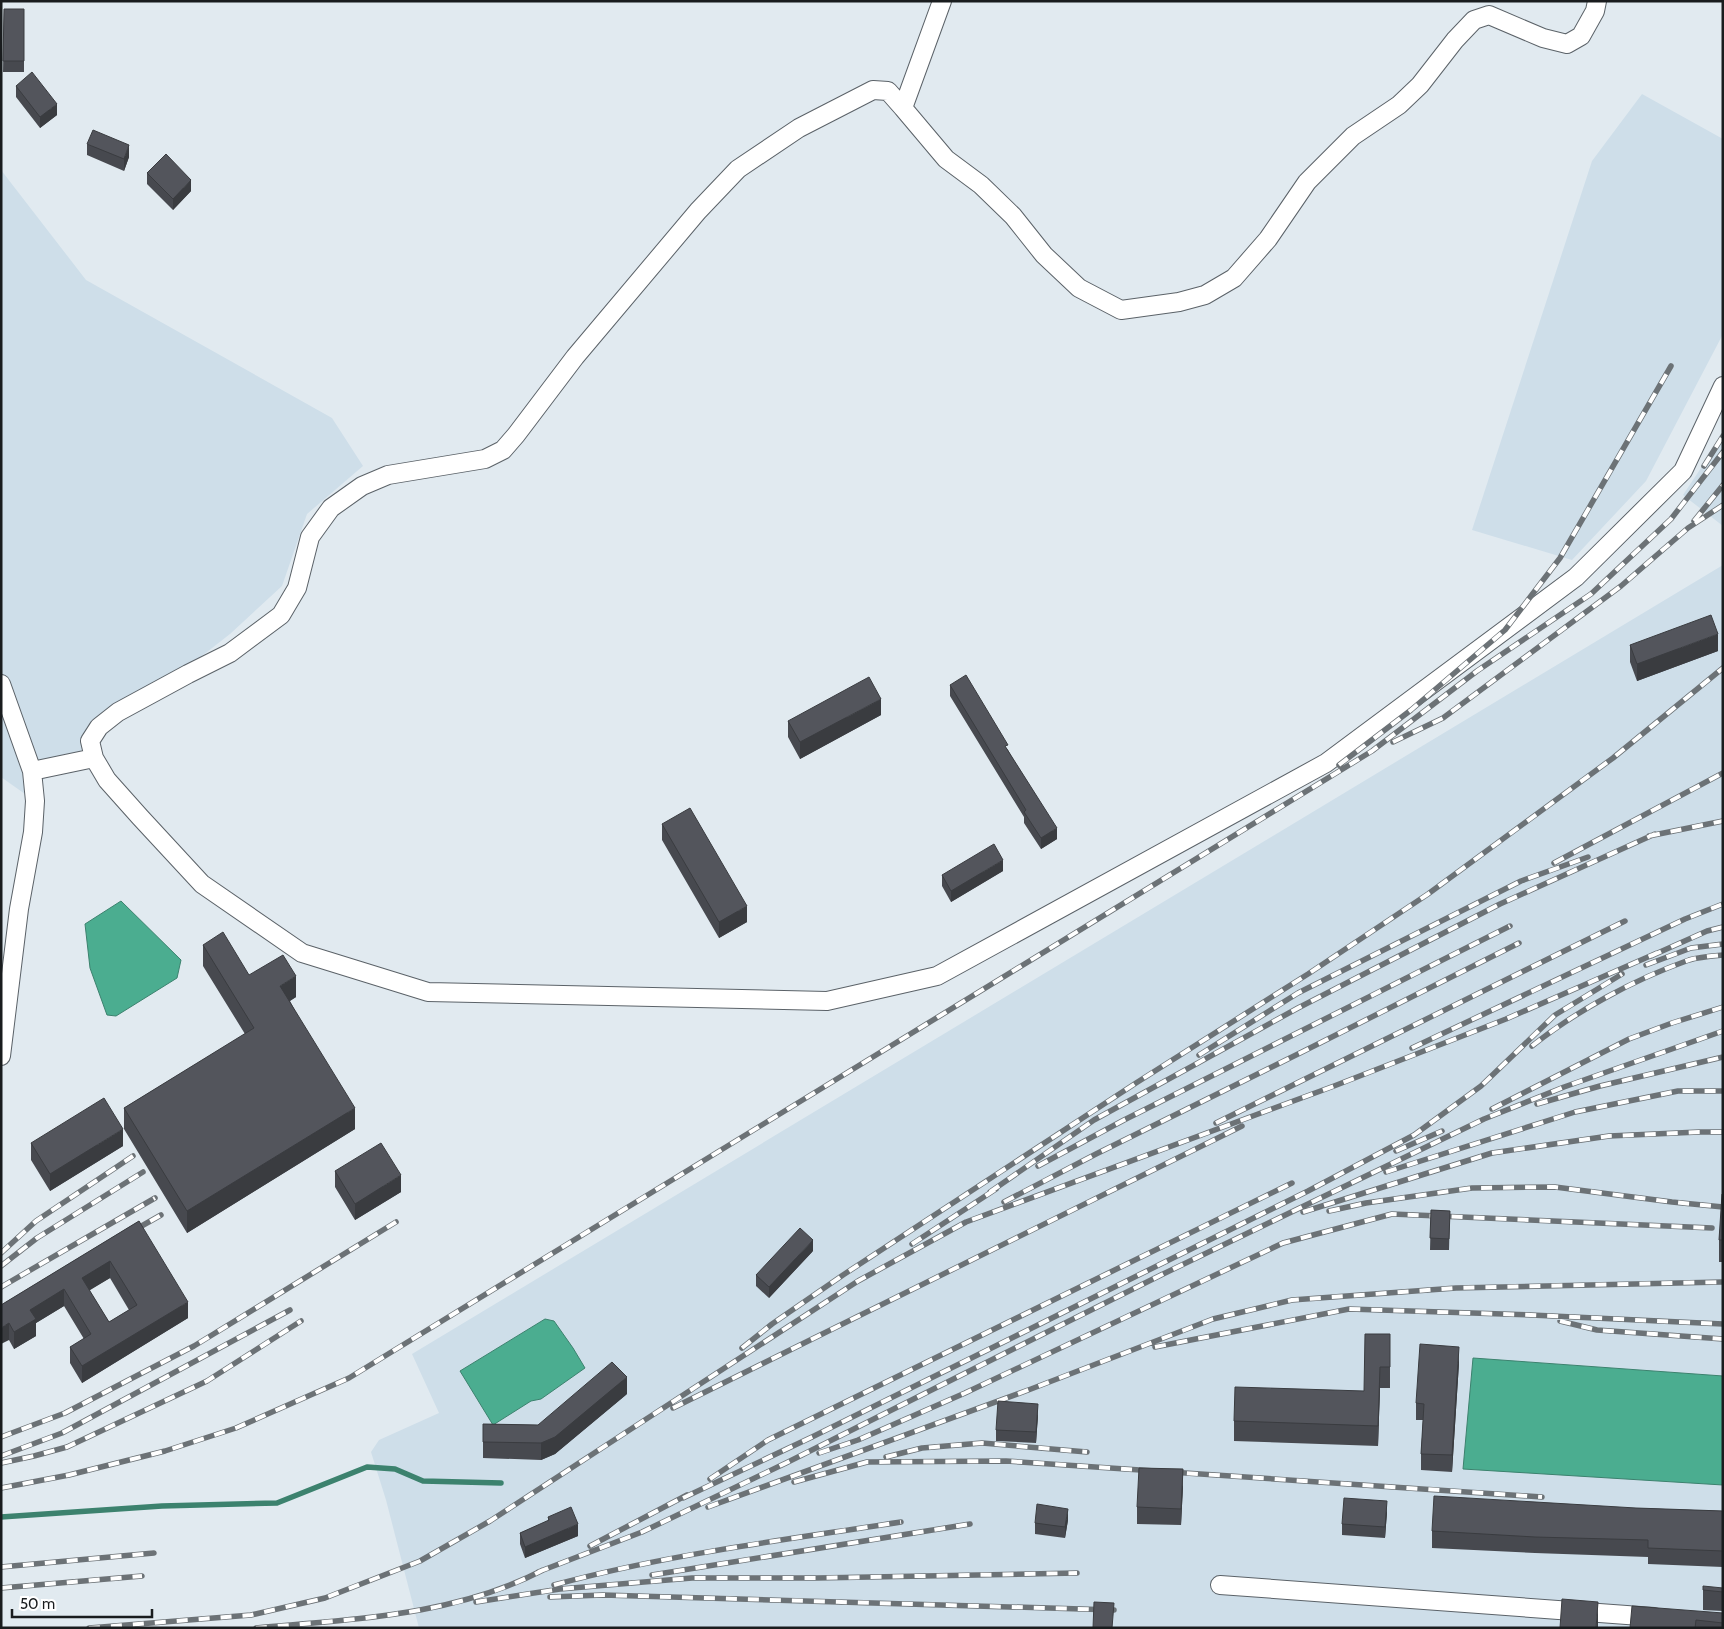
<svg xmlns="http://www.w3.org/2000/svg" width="1724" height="1629" font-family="Cabin,sans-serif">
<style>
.built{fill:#cedee9}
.water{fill:#4bad90;stroke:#3c826e}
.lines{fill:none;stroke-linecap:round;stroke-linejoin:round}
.stream{stroke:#3c826e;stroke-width:5.5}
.minor-casing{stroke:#5b6268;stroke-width:20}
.minor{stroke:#fff;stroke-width:18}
.rail-casing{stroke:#6c7276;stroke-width:5.5}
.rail{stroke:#fff;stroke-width:4;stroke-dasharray:11;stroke-linecap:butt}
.wall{fill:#47494f;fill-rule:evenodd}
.shaded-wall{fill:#3a3c40}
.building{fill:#53555c;stroke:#3a3c40;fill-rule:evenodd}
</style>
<rect width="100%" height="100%" fill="#e1eaf0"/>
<!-- built -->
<path class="built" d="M1642,94l81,45v195l-77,147 -74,79 -100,-30 120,-369z
M1,170l85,110 246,138 31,48 -56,48 -25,72 -52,48 -205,160 -24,-17z
M1723,435v91l-40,-31z
M1723,565v1063h-1304l-33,-128 -15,-48 8,-12 60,-27 -27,-59z"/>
<!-- water -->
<path class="water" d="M121,901l60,59 -4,18 -61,38 -9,-1 -17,-47 -5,-44z
M545,1319l9,2 19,27 12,20 -44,31 -10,2 -38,24 -33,-54z
M1473,1358l250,18v109l-260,-16z"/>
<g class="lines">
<!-- stream -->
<path class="stream" d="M1,1517l161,-11 115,-3 90,-36 28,2 28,12 78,2"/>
<!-- minor casing -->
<g class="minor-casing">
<path id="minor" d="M942,1l-39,107 43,51 35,26 32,31 31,39 35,33 42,22 58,-8 26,-7 29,-17 34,-39 39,-57 46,-46 46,-31 21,-20 35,-45 19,-20 15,-5 54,23 24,6 14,-8 14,-25 2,-10
M1,684l31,87 3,30 -2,31 -14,77 -18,147
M94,758l-4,-17 9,-14 19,-15 70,-38 42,-21 51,-38 16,-27 13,-51 21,-29 31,-22 26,-11 97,-16 18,-9 13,-15 59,-78 123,-146 40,-42 61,-41 74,-38 15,1 15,17
M32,771l62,-13 13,22 33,37 62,67 100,69 126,39 399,9 110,-25 389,-213 250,-186 107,-106 40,-85
M1220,1585l434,32"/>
</g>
<!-- minor -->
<use href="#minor" class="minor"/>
<!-- rail casing -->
<g class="rail-casing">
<path id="rail" d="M1704,466l19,-30
M1694,521l29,-36
M1393,742l50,-24 178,-132 67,-58 35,-23
M1339,765l72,-55 94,-80 55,-72 111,-192
M1649,836l74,-15
M1554,863l169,-90
M1651,956l56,-25 16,-4
M1646,965l45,-17 32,-4
M1532,1046c44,-35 103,-67 157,-86 10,-3 23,-4 34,-5
M1412,1048l273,-129 38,-15
M1199,1055l99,-62 223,-112 67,-24
M1537,1104l63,-18 123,-29
M1492,1109l137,-70 43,-16 51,-16
M1216,1123l409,-202
M1396,1151l46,-20
M1038,1166l86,-46 386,-194
M1386,1172l189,-60 103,-21h45
M990,1192l104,-72 204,-112 202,-104 155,-70
M1004,1202l92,-48 204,-101 219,-110
M1329,1211l37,-8 106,-15 83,-1 117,15 51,5
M1303,1212l189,-59 117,-17 90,-4h24
M131,1232l30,-17
M912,1244l84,-55
M1,1253l35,-32 97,-65
M1,1266l36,-28 106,-66
M1,1287l154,-89
M1560,1321l37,9 126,9
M1155,1347l194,-38 182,6 192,9
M742,1348l30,-24 71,-49 293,-192 172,-109 120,-80 185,-136 110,-90
M673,1408l569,-282
M1,1437l64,-24 129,-67 202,-124
M819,1453l39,-13 107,-47 318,-150 109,-29 320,14
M1,1456l61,-23 228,-123
M886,1457l36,-9 60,-5 105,9
M1,1463l33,-7 33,-9 140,-66 94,-60
M710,1479l58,-39 524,-257
M794,1482l73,-20 139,-1 536,36
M1,1488l68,-13 96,-24 71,-23 113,-50 1023,-627 105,-80 114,-77 80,-75 52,-67
M683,1498l129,-61 496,-246 106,-56 67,-49 74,-71 67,-41
M708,1507l323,-118 182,-70 79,-19 164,-12 266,-6
M590,1546l97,-51
M1,1567l153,-14
M538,1572l104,-40 144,-69 375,-188 323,-156 80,-32 159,-56
M652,1575l318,-51
M554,1585c114,-31 231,-45 347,-63
M1,1588l141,-12
M550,1597l53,-2 511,15
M476,1602l84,-13 132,-11h125l260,-5
M89,1628l162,-13 74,-17 95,-37 70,-40 368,-240 108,-59 368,-136 172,-67 151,-66
M256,1628c97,-9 199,-12 287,-58"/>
</g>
<!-- rail -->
<use href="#rail" class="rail"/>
</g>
<!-- wall -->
<path class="wall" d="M4,9h20v63h-21z
M16,86l41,29 -17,13 -24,-31z
M87,144l42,13 -5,14 -37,-16z
M147,173l44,18 -18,19 -26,-26z
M1630,645l88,6 -81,30 -7,-19z
M950,685l58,65 49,89 -16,10 -17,-26v-6l-74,-121z
M881,715l-81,44 -12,-22v-16z
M662,824l85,98 -28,16 -57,-98z
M1003,871l-52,31 -9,-16v-11z
M203,945l46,30 47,22 -6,4 65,128 -168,104 -63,-104v-21l121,-74 -42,-68z
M31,1143l92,3 -73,45 -19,-31z
M335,1171l66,21 -46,28 -20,-33z
M1723,1195v67h-4v-22z
M1431,1210l19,1 -1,39h-19z
M139,1221l49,97 -106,65 -12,-20v-16l14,-8 -20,-33 -28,17v13l-22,13 -5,-9 -8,-35zM110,1278l19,32 -20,12 -20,-32z
M813,1251l-44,47 -13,-12v-11z
M1390,1334v54h-10l-2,58 -144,-5v-20l130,-30z
M1459,1363l-7,109 -31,-2v-16l2,-34h-7v-17z
M627,1394l-72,60 -14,6 -58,-2v-34l55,1z
M1038,1415l-2,28 -40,-2v-11z
M1183,1486l-2,39 -44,-1v-17z
M1636,1508l87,3v56l-75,-3v-7l-113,-4 -103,-5v-17z
M1387,1512l-2,26 -43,-3v-11z
M548,1517l30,19 -53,22 -5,-14v-11l28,-12z
M1068,1520l-3,18 -30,-4v-11z
M1723,1588v23l-20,-1v-20z
M1723,1613v15h-93z"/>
<!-- shaded-wall -->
<path class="shaded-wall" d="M57,104v11l-17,13v-11z
M129,145v12l-5,14v-12z
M191,180v11l-18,19v-11z
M1718,634v17l-81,30v-17z
M881,699v16l-81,44v-17z
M1057,828v11l-16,10v-11z
M1003,860v11l-52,31v-11z
M747,906v16l-28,16v-16z
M296,976v21l-16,10v-21z
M355,1108v21l-168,104v-22z
M123,1129v17l-73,45v-17z
M401,1175v17l-46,28v-16z
M813,1240v11l-44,47v-11z
M110,1261v17l-28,17v-17z
M64,1289v17l-28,17v13l-22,13v-17l16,-22z
M188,1302v16l-106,65v-17z
M9,1323v17l-8,4v-16z
M1459,1347v16l-7,109v-17z
M1380,1367v21l-2,58v-20z
M627,1377v17l-72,60 -14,6v-17z
M1038,1404v11l-2,28v-11z
M1183,1469v17l-2,39v-16z
M1387,1501v11l-2,26v-11z
M1068,1509v11l-3,18v-11z
M578,1524v12l-53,22v-11z
M1598,1602v26h-2z"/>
<!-- building -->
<path class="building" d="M4,9h20v52h-21z
M32,72l25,32 -17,13 -24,-31z
M93,130l36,15 -5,14 -37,-15z
M166,154l25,26 -18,19 -26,-26z
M1711,615l7,19 -81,30 -7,-19z
M966,675l42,70 -3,1 52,82 -16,10 -17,-26 2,-2 -76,-125z
M869,677l12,22 -81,43 -12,-21z
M690,808l57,98 -28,16 -57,-98z
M994,844l9,16 -52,31 -9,-16z
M223,932l26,43 34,-20 13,21 -16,10 75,122 -168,103 -63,-103 130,-80 -51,-83z
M104,1098l19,31 -73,45 -19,-31z
M381,1143l20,32 -46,29 -20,-33z
M1722,1194l1,1v45h-4z
M1431,1210l19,1 -1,28 -19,-1z
M139,1221l49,81 -106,64 -12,-19 21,-13 -27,-45 -34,21 6,9 -22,13 -5,-9 -8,5v-23zM110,1261l27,44 -28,17 -27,-44z
M800,1228l13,12 -44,47 -13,-12z
M1365,1334h25v33h-10l-2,59 -144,-5 1,-34 129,4z
M1420,1344l39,3 -7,108 -31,-1 3,-50 -8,-1z
M612,1362l15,15 -72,60 -14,6 -58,-1v-18l55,1z
M998,1401l40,3 -2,28 -40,-2z
M1139,1468l44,1 -2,40 -44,-2z
M1434,1496l202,12 87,3v40l-75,-3v-8l-113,-3 -103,-6z
M1344,1498l43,3 -2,26 -43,-3z
M1037,1504l31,5 -3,18 -30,-4z
M571,1507l7,17 -53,23 -5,-14 29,-13 -1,-3z
M1703,1586l20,2v4l-20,-2z
M1562,1599l36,3 -2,26h-36z
M1094,1602l20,1 -2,25h-19z
M1632,1606l91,7v10l-27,-3 -1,8h-65z"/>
<!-- border -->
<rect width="1724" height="1629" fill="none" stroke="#191c1e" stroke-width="5"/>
<!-- scale -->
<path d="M12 1609v8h140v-8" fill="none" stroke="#191c1e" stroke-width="2.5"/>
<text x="20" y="1609" font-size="15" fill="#191c1e" stroke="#ffffff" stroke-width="4" paint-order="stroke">50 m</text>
</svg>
